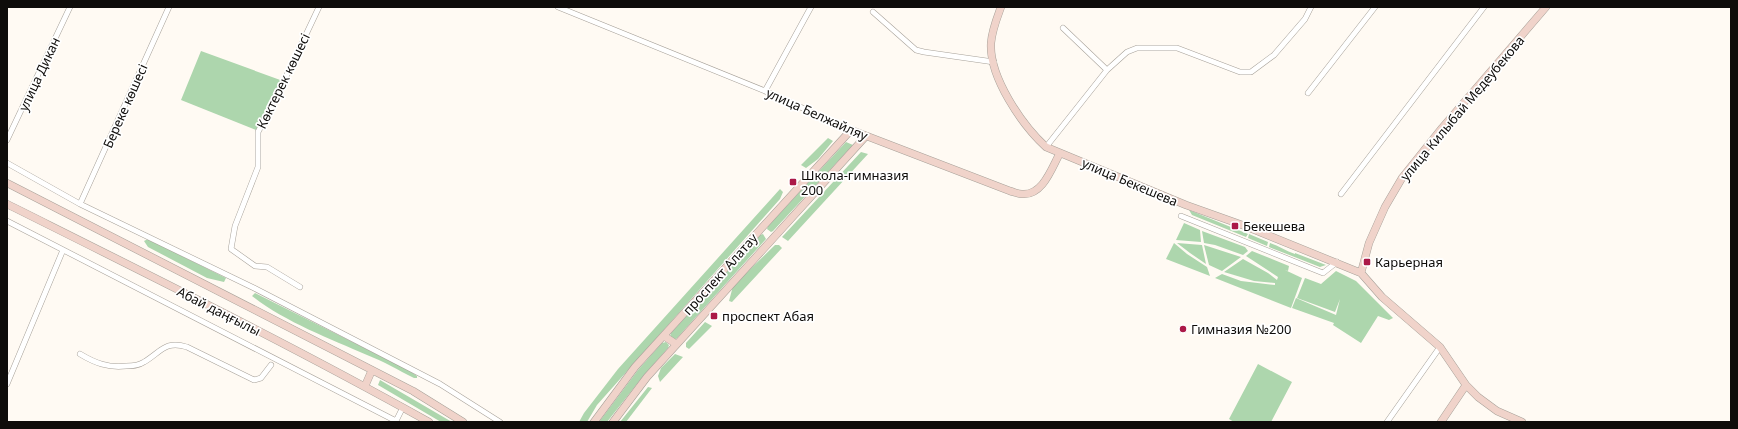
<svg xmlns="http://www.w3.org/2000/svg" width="1738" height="429" font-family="'Noto Sans',sans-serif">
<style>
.green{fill:#add6ad}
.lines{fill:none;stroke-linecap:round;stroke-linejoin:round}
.street-casing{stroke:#a7a199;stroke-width:6}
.secondary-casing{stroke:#a7a199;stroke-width:8}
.street{stroke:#fff;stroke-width:5}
.secondary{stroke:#f0d3ca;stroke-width:7}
.poi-dot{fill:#ab1847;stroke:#fff;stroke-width:1.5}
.labels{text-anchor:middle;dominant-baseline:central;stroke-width:3.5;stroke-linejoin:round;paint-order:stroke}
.street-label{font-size:13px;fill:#0e0c0a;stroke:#fff}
.poi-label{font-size:13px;fill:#0e0c0a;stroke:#fff;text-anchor:start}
</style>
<rect width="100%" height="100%" fill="#fffaf3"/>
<!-- green -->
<path class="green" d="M201,51l82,30 -27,49 -75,-30z
M828,138l5,3 -15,18 -12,9 -5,-3z
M846,142l7,3 -80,86 -2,1 -4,-3 1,-3z
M861,152l7,2 -80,87 -6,-4z
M780,189l3,3 -3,7 -183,206 -10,17h-8l5,-9 34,-44z
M1189,210l59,24 -2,3 -54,-22z
M1184,223l16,7 1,12 -25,-2z
M1202,231l43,16 3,4 -5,4 -28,-10 -11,-2z
M763,234l3,5 -89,99 -3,2 -4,-3 1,-4 89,-98z
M1249,234l19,8 -1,4 -19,-8z
M148,239l78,39 -2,4 -17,-4 -59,-31 -4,-6z
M1174,243l13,11 20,13 3,9 -44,-17z
M1177,243l25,2 4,19 -16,-11z
M1270,243c9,3 16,8 25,11v-1l31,12 -6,2 -51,-20z
M775,245h4l3,3 -50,54 -3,-1 4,-15z
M1204,245l37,12 -19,14 -13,-6z
M1252,251l37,15 -1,5 -3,-1 17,8 -11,30 -76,-30 7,-4 19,7 34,4v-2l-21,-2 -30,-9 19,-13 25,14 9,7 1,-3 -32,-21z
M1336,271l20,10 37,37 -4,2 -11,-4 -17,27 -28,-18 1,-2 -42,-15 4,-10 40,17 4,-16 -5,13 -38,-14 8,-20 16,6z
M255,293l155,78 7,5v2h-3c-16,-8 -31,-17 -47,-23 -37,-16 -84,-34 -115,-59z
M705,322l7,4 -23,23 -3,-2v-4z
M666,342l3,3 -1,3 -24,27 -37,47h-8l39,-52 24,-27z
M675,354l8,3 -23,25 -2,-6 3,-8z
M1258,364l34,18 -21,40h-37l-5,-3z
M380,380l72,42h-11l-63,-37z
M648,387l4,1 -26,34h-6z"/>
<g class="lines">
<!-- street casing -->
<g class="street-casing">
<path id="street" d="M558,7l207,84 86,39
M873,12l43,38 8,2 70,10
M1063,28l44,42
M765,91l46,-84
M1308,93l67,-86
M7,140l63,-133
M1046,147l61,-77 20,-18 10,-4h40l63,24h11l23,-17 31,-36 6,-12
M7,163l73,41 174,84 186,96 60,38
M1341,194l143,-187
M80,204l89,-197
M1181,216l142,57 14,-11
M7,221l389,200 7,-14
M300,287l-33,-20 -12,-1 -24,-17 4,-23 23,-59v-35l18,-34 43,-91
M80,354c15,9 28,14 46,12 6,0 12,0 18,-4 17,-10 21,-22 43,-15l67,33 7,-2 10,-13
M7,384l56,-134
M1387,422l53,-75"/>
</g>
<!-- secondary casing -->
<g class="secondary-casing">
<path id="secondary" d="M1001,7c-4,11 -9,23 -10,36 -2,34 31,82 55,104l140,58 59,21 116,47 21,24 58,50 26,38 12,12 19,14 25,11
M7,183l406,208 50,31
M7,204c142,71 284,141 422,218
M1361,273l8,-30 16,-36 17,-29 40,-50 104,-121
M664,336l12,8
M365,386l7,-16
M594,422l41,-55 216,-237 159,61c4,1 8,3 12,3 21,2 30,-27 38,-41
M613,422l34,-45 219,-241
M1441,422l25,-37"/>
</g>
<!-- street -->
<use href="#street" class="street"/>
<!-- secondary -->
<use href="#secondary" class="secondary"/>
</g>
<!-- markers -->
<g class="poi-dot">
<rect x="789" y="178" width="8" height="8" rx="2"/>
<rect x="1231" y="222" width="8" height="8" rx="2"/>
<rect x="1363" y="258" width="8" height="8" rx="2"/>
<rect x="710" y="312" width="8" height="8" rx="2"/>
<circle cx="1183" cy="329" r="4"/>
</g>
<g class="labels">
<!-- street labels -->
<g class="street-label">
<text transform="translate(39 74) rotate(-65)">улица Дикан</text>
<text transform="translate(283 81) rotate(-64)">Көктерек көшесі</text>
<text transform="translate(125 106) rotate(-66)">Береке көшесі</text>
<text transform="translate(1462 108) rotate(-50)">улица Килыбай Медеубекова</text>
<text transform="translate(817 114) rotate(24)">улица Белжайляу</text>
<text transform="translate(1130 182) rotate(23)">улица Бекешева</text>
<text transform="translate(720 274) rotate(-48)">проспект Алатау</text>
<text transform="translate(219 311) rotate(27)">Абай даңғылы</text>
</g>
<!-- poi labels -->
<g class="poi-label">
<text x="801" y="175">Школа-гимназия<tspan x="801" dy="15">200</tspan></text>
<text x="1243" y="226">Бекешева</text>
<text x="1375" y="262">Карьерная</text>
<text x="722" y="316">проспект Абая</text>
<text x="1191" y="329">Гимназия №200</text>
</g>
</g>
<!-- border -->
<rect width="1738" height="429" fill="none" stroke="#0e0c0a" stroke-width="16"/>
</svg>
